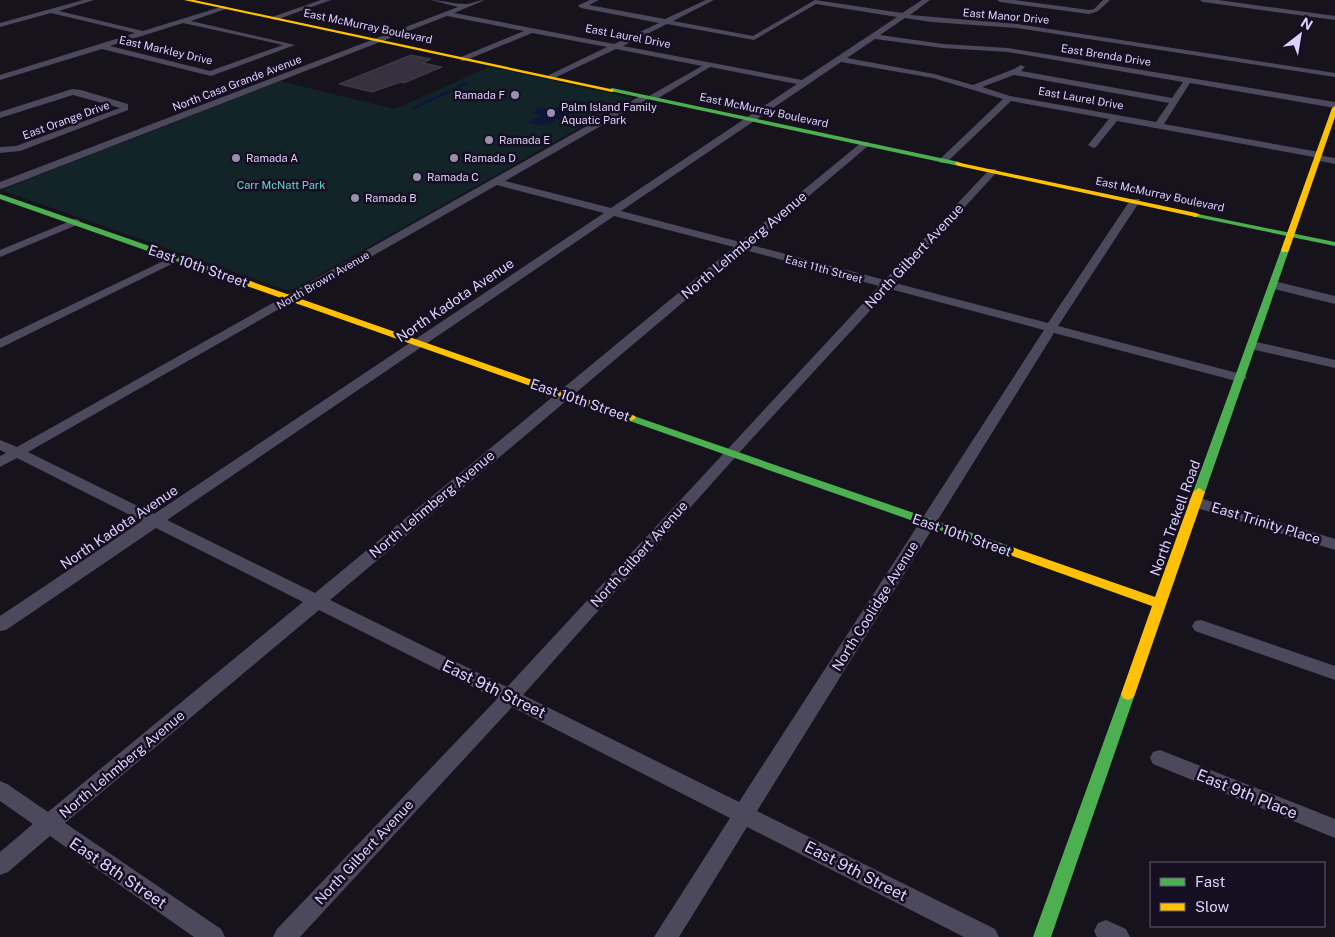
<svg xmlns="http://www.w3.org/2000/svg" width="1335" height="937" font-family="'Public Sans',sans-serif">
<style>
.green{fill:#132428}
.water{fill:#0e1639}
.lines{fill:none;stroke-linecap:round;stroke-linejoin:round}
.stream{stroke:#0e1639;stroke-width:2.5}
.building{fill:#36313f;stroke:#443e50}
.street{fill:#4c495d;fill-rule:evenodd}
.fast{fill:#4caf50;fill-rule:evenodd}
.slow{fill:#ffc107;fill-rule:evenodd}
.poi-dot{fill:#988fae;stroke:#150f21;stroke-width:2}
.labels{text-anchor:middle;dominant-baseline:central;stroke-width:5;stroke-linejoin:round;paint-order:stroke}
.far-street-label{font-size:11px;fill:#ded2fc;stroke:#150f21}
.far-poi-label{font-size:11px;fill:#ded2fc;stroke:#150f21;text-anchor:start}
.far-park-label{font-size:11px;fill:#63d7ce;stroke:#150f21}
.street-label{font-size:14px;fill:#ded2fc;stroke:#150f21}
.near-street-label{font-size:16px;fill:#ded2fc;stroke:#150f21}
</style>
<rect width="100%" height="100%" fill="#16131d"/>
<!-- green -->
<path class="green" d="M489,67l143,31 -338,191 -9,1 -284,-100 279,-109 115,28z"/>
<!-- water -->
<path class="water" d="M568,101l15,1 6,3 1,3 -4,3 -11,-2 -1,-3 -12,2 14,3 -17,9 -15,-3 14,4 -17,4 -14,-3 15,-7 -11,-2 9,-5 11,2 11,-6 -3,-2z"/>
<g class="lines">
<!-- stream -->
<path class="stream" d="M414,108l53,-25"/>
</g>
<!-- building -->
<path class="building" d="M411,55l20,4 -8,4 19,4 -38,16 -3,-1 -29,10 -33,-8z"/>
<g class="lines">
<!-- street -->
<path class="street" d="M83,0h11l-35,11 84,20 81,-25 2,1v2l-35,12 104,24 -84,31 -109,-27 -102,31v-5l135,-42 -84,-20 -51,14v-4zM183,23l100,22 -73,26 -100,-25z
M321,0h10l-55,20 -7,-2z
M431,0c11,0 23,4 34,4 7,0 13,-4 20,-4l-31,13 160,31 45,-21 -78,-15 -3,-2 1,-1 11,-5h9l-10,5 76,14 41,-19h8l-41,21 80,15 62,-36 87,13 20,-13h8l-20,15 107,9 318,49v4l-318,-49 -86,-6 -26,-4 -25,17 63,9 65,4 327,54v6l-145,-25 -26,41 155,28 3,1 1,3 12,2v6l-20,-4 -1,-3 -197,-36 -21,26 -3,1 -5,-3 21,-26 -98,-18 -65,62h-6v-4l63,-60 -70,-21 -92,-16 -220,149 119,31 122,-100h6v4l-117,99 134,35 105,-111h6v4l-101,110 153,40 83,-124h8l1,2 -82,125 187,49 2,3 -7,4 -186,-49 -297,478 238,118 4,8h-35l-217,-110 -68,110h-25l76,-119 -218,-111 -212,230h-27l4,-8 220,-230 -178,-89 -254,213 156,106 4,8h-31l-144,-101 -42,36 -8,3v-23l33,-28 -33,-23v-20l7,3 41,28 255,-210 -147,-74 -150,102 -6,1v-15l142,-95 -125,-63 -17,9v-11l6,-3 -6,-3v-10l17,7 625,-352 7,1 53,-30 -86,-17 -64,30h-3v-4l58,-28 -75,-14 -68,28h-3v-4l63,-26 -77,-15 -443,172 -4,1v-7l458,-175zM816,4l81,13 -95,63 -179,-34 44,-22 87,16zM875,39l68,9 65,4 175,30 -11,16 -151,-27 4,-4 -4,-2 -7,4 -41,16 -39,-11 -87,-16zM710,67l87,17 -186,124 -106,-27 143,-82 7,1zM1014,75l155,28 -13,19 -146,-26 -28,-9zM497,185l107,28 -450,301 -126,-62zM614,216l120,31 -419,346 -148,-73zM745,250l134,36 -372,401 -177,-87zM890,289l154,41 -305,472 -216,-107 224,-251z
M997,0h18l74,10 5,-1 9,-9h7l-12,11 -9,3 -89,-12z
M1200,0h18l117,16v4l-132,-18z
M72,89l9,1 47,14v6l-108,41 -20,2v-6l16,-1 104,-38 -47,-13 -73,23v-6z
M75,219l4,1 1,2 -1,2 -79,33v-7z
M176,255l4,1 2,2 -2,2 -180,88v-9z
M1274,281l61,15v8l-65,-16 -2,-3z
M1252,341l83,19v8l-88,-20 -1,-3z
M1196,497l139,42v11l-145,-44 -2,-4 2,-4z
M1201,620l134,46v14l-140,-49 -3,-5 3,-5z
M1160,750l175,69v19l-182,-74 -3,-6 3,-6z
M1106,920l20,9 4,8h-33l-3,-6 4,-8z"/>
<!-- fast -->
<path class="fast" d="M612,88l347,74 4,2 -4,2 -349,-75v-2z
M0,194l253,88 1,2 -4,3 -3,-1 -247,-87z
M1193,213l142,29v4l-139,-29h-3z
M1285,247l4,3 -84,242 -2,3h-8l-2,-3 88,-242z
M631,415l381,132 2,3 -2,3h-8l-377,-133 -1,-2z
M1128,688l5,2 2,4 -84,243h-18l88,-243 2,-4z"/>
<!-- slow -->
<path class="slow" d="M184,0h10l421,90 -3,2z
M1335,106v11l-46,133 -1,2h-6l-1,-2 51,-142z
M956,162l240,51 4,2 -4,2 -237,-51 -4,-2z
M250,281l385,135 1,2 -5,3 -4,-1 -380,-134v-4z
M1199,488l6,4 -70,202 -2,4 -5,2 -5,-2 -2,-4 31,-88 -148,-53 -2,-3 2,-3h8l143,50 38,-105z"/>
</g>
<!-- markers -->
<g class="poi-dot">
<circle cx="515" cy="95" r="5"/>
<circle cx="551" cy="113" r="5"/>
<circle cx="489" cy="140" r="5"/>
<circle cx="236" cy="158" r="5"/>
<circle cx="454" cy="158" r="5"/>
<circle cx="417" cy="177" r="5"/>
<circle cx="355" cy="198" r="5"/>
</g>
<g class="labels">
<!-- far-street labels -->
<g class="far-street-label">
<text transform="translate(1006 16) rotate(5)">East Manor Drive</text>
<text transform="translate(368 26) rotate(12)">East McMurray Boulevard</text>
<text transform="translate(628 36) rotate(11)">East Laurel Drive</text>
<text transform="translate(166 50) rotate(13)">East Markley Drive</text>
<text transform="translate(1106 55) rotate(9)">East Brenda Drive</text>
<text transform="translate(237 83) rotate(-21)">North Casa Grande Avenue</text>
<text transform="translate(1081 98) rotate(10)">East Laurel Drive</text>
<text transform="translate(764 110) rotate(12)">East McMurray Boulevard</text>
<text transform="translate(66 120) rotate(-20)">East Orange Drive</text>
<text transform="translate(1160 194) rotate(12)">East McMurray Boulevard</text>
<text transform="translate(824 269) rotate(15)">East 11th Street</text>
<text transform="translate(323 280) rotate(-30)">North Brown Avenue</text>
</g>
<!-- far-poi labels -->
<g class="far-poi-label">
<text x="505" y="95" text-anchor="end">Ramada F</text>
<text x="561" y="107">Palm Island Family<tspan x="561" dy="13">Aquatic Park</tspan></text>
<text x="499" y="140">Ramada E</text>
<text x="246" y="158">Ramada A</text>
<text x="464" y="158">Ramada D</text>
<text x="427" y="177">Ramada C</text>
<text x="365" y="198">Ramada B</text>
</g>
<!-- far-park labels -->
<g class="far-park-label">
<text x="281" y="185">Carr McNatt Park</text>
</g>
<!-- street labels -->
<g class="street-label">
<text transform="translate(744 245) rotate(-40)">North Lehmberg Avenue</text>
<text transform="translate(914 256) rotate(-47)">North Gilbert Avenue</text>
<text transform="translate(198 266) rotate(19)">East 10th Street</text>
<text transform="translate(455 300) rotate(-34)">North Kadota Avenue</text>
<text transform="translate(580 400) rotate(19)">East 10th Street</text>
<text transform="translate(432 504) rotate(-40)">North Lehmberg Avenue</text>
<text transform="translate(1175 518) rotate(-70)">North Trekell Road</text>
<text transform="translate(1266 523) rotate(17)">East Trinity Place</text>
<text transform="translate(119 527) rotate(-34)">North Kadota Avenue</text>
<text transform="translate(962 535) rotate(19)">East 10th Street</text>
<text transform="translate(639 554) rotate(-48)">North Gilbert Avenue</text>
<text transform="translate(875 606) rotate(-58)">North Coolidge Avenue</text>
<text transform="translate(122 764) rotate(-40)">North Lehmberg Avenue</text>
<text transform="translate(364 852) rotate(-47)">North Gilbert Avenue</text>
</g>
<!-- near-street labels -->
<g class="near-street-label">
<text transform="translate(494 689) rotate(26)">East 9th Street</text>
<text transform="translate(1247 794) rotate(22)">East 9th Place</text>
<text transform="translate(856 871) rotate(27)">East 9th Street</text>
<text transform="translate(118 873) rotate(34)">East 8th Street</text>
</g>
</g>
<!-- legend -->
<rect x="1150" y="862" width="175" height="65" fill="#150f21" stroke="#655d79"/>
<rect x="1160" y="878" width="25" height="8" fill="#4caf50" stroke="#655d79"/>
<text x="1195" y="887" font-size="15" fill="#ded2fc">Fast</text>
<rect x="1160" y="903" width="25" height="8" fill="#ffc107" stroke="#655d79"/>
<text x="1195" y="912" font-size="15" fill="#ded2fc">Slow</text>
<!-- north arrow -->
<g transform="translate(1300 35) rotate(31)" stroke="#150f21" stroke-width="4" paint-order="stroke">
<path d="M0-4L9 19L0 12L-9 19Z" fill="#ded2fc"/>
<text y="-8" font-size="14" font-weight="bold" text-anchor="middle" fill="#ded2fc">N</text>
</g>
</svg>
